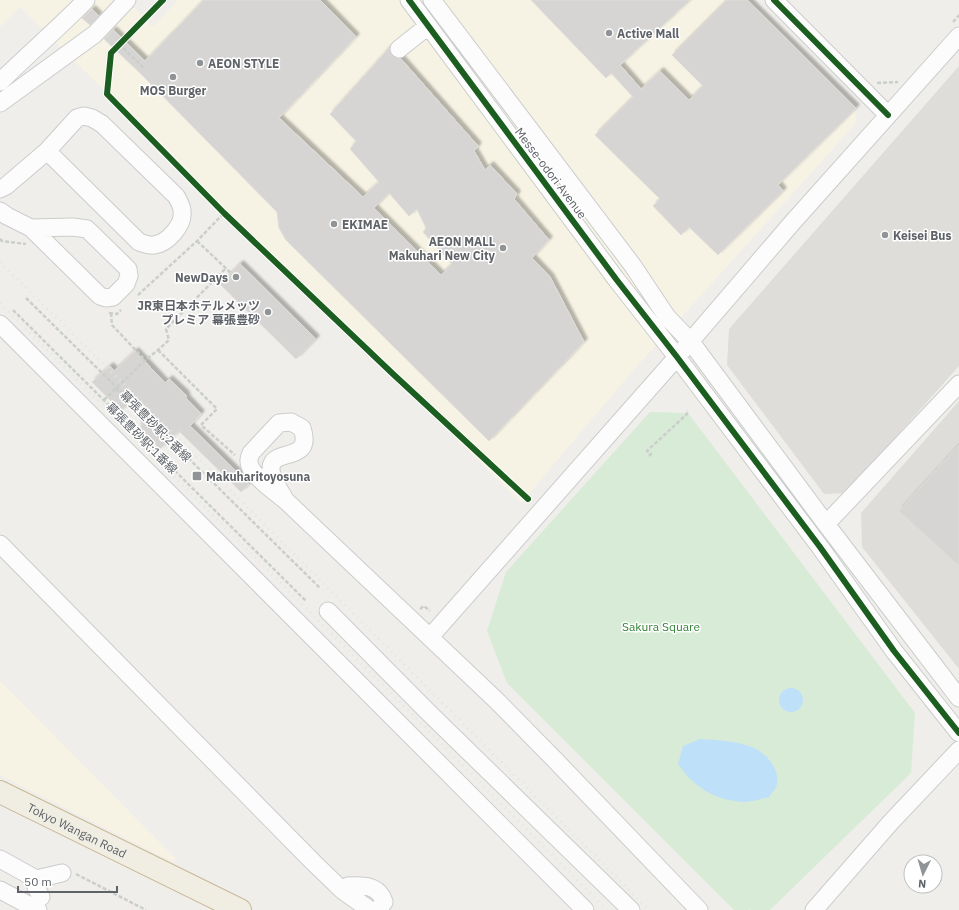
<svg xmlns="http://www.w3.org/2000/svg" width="959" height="910" font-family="'IBM Plex Sans','Noto Sans JP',sans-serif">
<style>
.commercial{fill:#f7f3e4}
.industrial{fill:#dfddda}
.green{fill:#d8ebd6}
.water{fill:#bfe0f9}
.building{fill:#d6d5d3;stroke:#deddd9;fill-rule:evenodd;filter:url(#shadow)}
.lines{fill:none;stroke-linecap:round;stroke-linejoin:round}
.minor-casing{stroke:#cbcccc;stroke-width:19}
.highway-casing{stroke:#c8b996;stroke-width:24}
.path{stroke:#cacfcc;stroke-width:2.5;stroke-dasharray:4 2;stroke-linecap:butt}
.minor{stroke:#fdfcfc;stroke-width:17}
.highway{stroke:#f0ede3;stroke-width:22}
.rail{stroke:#e4e4e4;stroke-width:3;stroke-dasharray:1 5;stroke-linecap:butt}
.path-bridge{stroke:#cacfcc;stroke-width:2.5;stroke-dasharray:4 2;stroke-linecap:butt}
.cycleway-casing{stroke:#fff;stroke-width:8}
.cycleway{stroke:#1b5e20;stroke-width:6}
.poi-dot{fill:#919496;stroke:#fff;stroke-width:1.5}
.labels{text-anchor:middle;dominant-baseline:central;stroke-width:3;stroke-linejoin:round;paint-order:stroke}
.poi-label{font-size:12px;font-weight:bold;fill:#5f6368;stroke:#fff;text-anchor:start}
.street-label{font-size:12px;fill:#5f6368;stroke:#fff}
.park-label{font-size:12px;fill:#348238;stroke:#fff}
</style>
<defs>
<filter id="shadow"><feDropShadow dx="3.5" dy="-3.5" stdDeviation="1" flood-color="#0004"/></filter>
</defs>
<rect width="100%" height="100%" fill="#efeeea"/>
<!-- commercial -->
<path class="commercial" d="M0,0h127l26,27 25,-27h572l105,106 1,17 -226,251 -109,129 -501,-496 -20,20z
M0,681l176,178 -3,3 -173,-87z"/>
<!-- industrial -->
<path class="industrial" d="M959,66v300l-113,127 -22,1 -97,-129 2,-36z
M959,401v268l-97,-122 -1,-34z"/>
<!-- green -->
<path class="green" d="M650,412l38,1 227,300 -4,60 -141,137h-19l-1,-1 -2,1h-14l-227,-227 -20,-52 19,-59z"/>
<!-- water -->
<path class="water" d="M779 700a12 12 0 1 1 24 0a12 12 0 1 1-24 0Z
M700,739c18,1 40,2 56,10 12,6 26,24 20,38 -1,3 -5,7 -7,10 -8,2 -17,5 -24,5 -29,-1 -52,-15 -67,-38l5,-18z"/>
<!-- building -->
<path class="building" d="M204,0h116l36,37 -77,81 84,79 16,-15 -29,-33 6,-8 -26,-27 59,-66 2,7 5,3 5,1 77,87 -4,5 11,19 5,-5 27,29 -3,5 35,41 -17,18 18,19 34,65 -95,99 -203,-201 -7,-12 -2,-16 -137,-139 -36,-34 9,-9 32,31zM389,193l20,23 8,-7 9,19 -3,4 29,32 -11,11 -67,-67z
M531,0h159l-70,65 21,24 19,-18 29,29 14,-14 -31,-31 55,-55h20l109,108 -78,77 5,6 -65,64 -29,-28 -8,8 -28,-29 7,-7 -65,-64 38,-38 -22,-24 -5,5z
M92,9l7,7 -9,9 -8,-7z
M240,264l76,75 -20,20 -76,-75z
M135,351l30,32 4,-4 17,16v3l15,16 -11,12 59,58 -8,8 -62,-61 -19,18 -19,-20v-12l-12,-13 -8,7 -29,-29 18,-16 4,5z
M959,445v121l-60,-55z"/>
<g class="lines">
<!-- minor casing -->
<g class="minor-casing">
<path id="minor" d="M409,0l207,279 61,78 143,190 74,104 65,82
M432,0l201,266 34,51 24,25 135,182 133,174
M774,0l114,115
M399,49l29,-23
M0,82c28,-28 58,-53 86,-82
M0,103l95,-69 32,-34
M0,189l6,-3 41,-35 30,-33 7,-2 8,2 10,6 74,72c3,5 6,10 6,15 2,14 -14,32 -28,34 -5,1 -9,-1 -15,-3l-92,-91
M0,211l7,5 24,12 69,68 6,2 7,-1 13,-13 3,-8 -1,-7 -41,-40 -14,-2 -42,1
M0,324l585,586
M285,500c-4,-9 -15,-22 -14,-32 1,-21 43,-4 31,-40l-11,-6 -12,1 -28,30c-2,5 -3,8 -1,13 3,10 26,27 35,34l212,201 59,60 143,149
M826,524l133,-140
M0,544l314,319 28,27
M328,611l99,100 204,199
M430,637l247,-280 115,-134 167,-187
M0,859l36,20v8l5,10
M36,879l26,-6
M0,890l38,20
M370,910l-28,-20 6,-4c15,-1 31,-1 36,16l-6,8
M814,910l77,-88 68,-72"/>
</g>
<!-- highway casing -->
<g class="highway-casing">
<g id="highway">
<path id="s1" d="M0,792l240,118"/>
</g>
</g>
<!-- path -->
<path class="path" d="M953,22l6,-7
M119,44l26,25
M877,83l21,-1
M0,239l2,2 24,3
M197,241l34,32
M138,295l59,-54 27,-28
M13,310l293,291
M109,313l8,1 4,-4
M111,313l1,12 33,35
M158,350l59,59 -16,16 34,30
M115,389l11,7
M104,400l38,-37 16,-13 11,-10 -3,-11 60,-61
M649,456l2,-2 -4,-3 40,-37v-4
M420,609l4,-3 6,5
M76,874l70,36"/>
<!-- minor -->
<use href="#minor" class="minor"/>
<!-- highway -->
<use href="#highway" class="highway"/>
<!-- rail -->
<path class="rail" d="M0,262l173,171 476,477
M0,303l412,411 195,196"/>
<!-- path-bridge -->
<path class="path-bridge" d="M26,298l294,290"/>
<!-- cycleway casing -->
<g class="cycleway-casing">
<path id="cycleway" d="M163,0l-52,53 -4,41 117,119 169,161 135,125
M409,0l207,279 61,78 143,190 74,104 65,82
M774,0l114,115"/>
</g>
<!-- cycleway -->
<use href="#cycleway" class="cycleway"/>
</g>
<!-- markers -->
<g class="poi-dot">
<circle cx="609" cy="33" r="4"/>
<circle cx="200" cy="63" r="4"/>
<circle cx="173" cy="77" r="4"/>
<circle cx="334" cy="224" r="4"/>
<circle cx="885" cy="235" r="4"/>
<circle cx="503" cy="248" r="4"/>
<circle cx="236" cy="277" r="4"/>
<circle cx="268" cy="312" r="4"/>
<rect x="192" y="471" width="10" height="10" rx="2"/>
</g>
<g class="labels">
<!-- poi labels -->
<g class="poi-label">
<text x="617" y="33">Active Mall</text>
<text x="208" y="63">AEON STYLE</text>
<text x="173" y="90" text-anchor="middle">MOS Burger</text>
<text x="342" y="224">EKIMAE</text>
<text x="893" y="235">Keisei Bus</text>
<text x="495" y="241" text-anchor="end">AEON MALL<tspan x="495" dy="14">Makuhari New City</tspan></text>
<text x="228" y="277" text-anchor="end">NewDays</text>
<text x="260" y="305" text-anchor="end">JR東日本ホテルメッツ<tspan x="260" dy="14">プレミア 幕張豊砂</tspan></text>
<text x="206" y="476">Makuharitoyosuna</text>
</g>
<!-- street labels -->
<g class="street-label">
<text transform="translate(551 173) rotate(53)">Messe-odori Avenue</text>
<text transform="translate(156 426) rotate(45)">幕張豊砂駅;2番線</text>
<text transform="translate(142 438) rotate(45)">幕張豊砂駅;1番線</text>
<text stroke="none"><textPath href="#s1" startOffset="86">Tokyo Wangan Road</textPath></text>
</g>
<!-- park labels -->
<g class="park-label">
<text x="661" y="626">Sakura Square</text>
</g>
</g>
<!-- north arrow -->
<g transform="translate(923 874) rotate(185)"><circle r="19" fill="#ffffff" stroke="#bfc1c3"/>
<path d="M0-3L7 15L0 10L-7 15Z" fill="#919496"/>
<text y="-6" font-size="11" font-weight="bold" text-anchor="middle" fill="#5f6368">N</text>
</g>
<!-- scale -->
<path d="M18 886v6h99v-6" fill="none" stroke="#5f6368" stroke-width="2"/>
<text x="24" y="886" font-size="12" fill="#5f6368" stroke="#ffffff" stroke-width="3" paint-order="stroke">50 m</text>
</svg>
